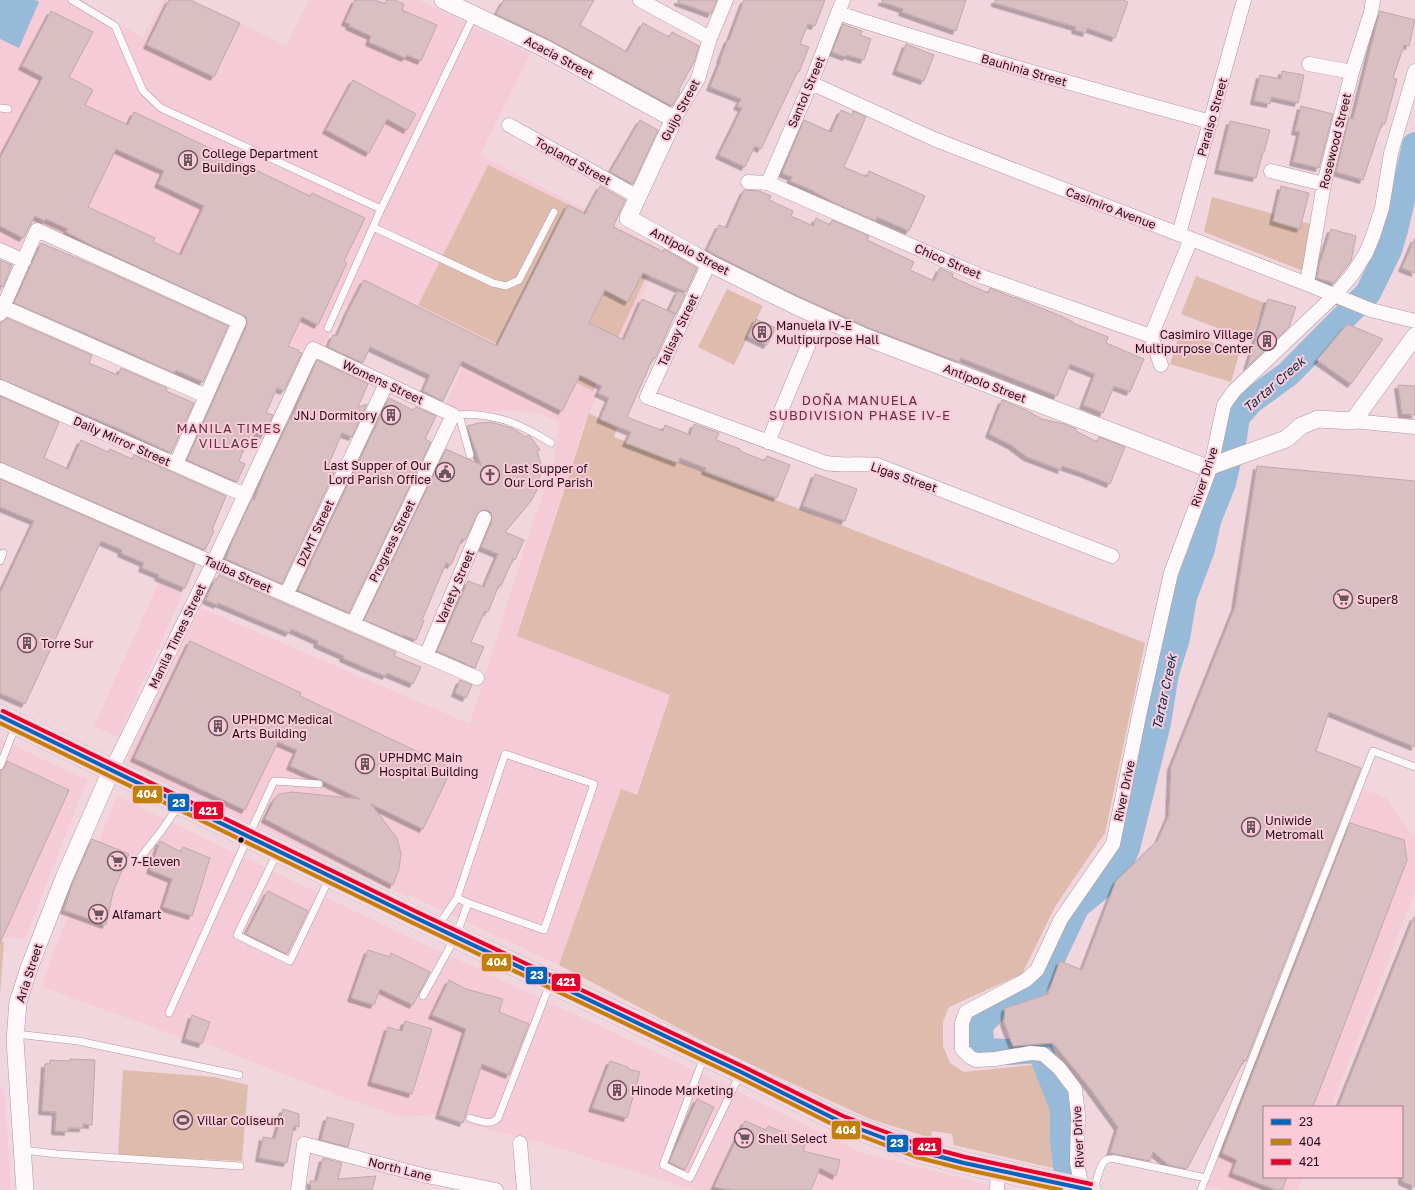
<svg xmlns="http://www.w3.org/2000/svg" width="1415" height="1190" font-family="'Golos Text',sans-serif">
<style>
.built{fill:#f5cbd7}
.green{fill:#dfbbad}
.water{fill:#98bad9}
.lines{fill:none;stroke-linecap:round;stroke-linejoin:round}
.river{stroke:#98bad9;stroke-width:26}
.building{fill:#d9bfc2;stroke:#bea8ab;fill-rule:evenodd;filter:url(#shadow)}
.service-casing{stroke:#ae989f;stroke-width:8}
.minor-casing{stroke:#ae989f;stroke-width:15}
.tertiary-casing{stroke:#ae989f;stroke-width:18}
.trunk-casing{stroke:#c6b8bc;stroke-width:23}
.service{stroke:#fdf9fa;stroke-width:7}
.minor{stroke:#fdf9fa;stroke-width:14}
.tertiary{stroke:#fdf9fa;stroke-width:17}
.trunk{stroke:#f1e3e8;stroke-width:22}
.bus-1-casing{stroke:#fccbda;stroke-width:7}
.bus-2-casing{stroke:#fccbda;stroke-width:7}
.bus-3-casing{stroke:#fccbda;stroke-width:7}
.bus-1{stroke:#0065bd;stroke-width:4}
.bus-2{stroke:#c28006;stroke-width:4}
.bus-3{stroke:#e4002b;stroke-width:4}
.bus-dot{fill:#230f16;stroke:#fccbda;stroke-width:1.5}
.labels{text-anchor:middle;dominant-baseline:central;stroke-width:4;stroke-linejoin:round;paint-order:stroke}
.street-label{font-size:12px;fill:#230f16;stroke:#fccbda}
.poi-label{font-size:12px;fill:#230f16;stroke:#fccbda;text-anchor:start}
.water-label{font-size:13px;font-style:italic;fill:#00304b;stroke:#fccbda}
.neighbourhood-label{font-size:13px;letter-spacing:1px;fill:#633243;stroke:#fccbda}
.line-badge{stroke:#fccbda;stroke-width:1.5}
.badge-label{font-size:11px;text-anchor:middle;font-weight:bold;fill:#fff}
</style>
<defs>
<filter id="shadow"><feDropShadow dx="-3.5" dy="3.5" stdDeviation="0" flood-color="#0004"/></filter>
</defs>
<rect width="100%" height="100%" fill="#f1d6de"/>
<!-- built -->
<path class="built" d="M0,0h82l61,38 20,-38h30l93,46 23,-46h110l111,54 -50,101 183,95 -74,163 -8,20 -64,203 153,59 -34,100 -15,-5 -62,175 -150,-70 -1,2 -283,-134 76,-155 269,116 59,-190 25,-71 5,-41 -19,-8 -16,-3h-64l-15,-6 19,-41 -120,-59 -26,52 -284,-130 -14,26 -20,-9z
M159,582l24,10 -65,145 -24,-11z
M0,739l87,41 -62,159 -25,-2z
M1363,789l23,9 29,41v53l-84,215h-67v70h39l-5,13h-76l-15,-4z
M117,796l281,136 283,132 181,89 147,37h-316l-151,-47 -79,-20 -24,-8 -39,2 -55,-19 -138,-54 -22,-5 -143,-52 12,-36z
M0,1088h4l7,102h-11z"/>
<!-- green -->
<path class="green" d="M488,165l171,84 -66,142 -175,-86z
M1212,197l102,28 -11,46 -99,-39z
M1196,276l69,27 -15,38 -69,-27z
M727,289l36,17 -29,59 -36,-18z
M1180,332l60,19 -9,31 -61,-18z
M589,413l28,15 -3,9 531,206 -40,190 -49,72 -34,69 -73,33 -6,15v24l7,17 14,9 68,-7 25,26 1,13 -1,65 -103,-24 -2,-11 -20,-3 -1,7 -61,-19 -144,-66 -167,-88 62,-176 16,6 33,-100 -153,-59z
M0,942h4l-4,54z
M123,1070l91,7 34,8 -6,76 -124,-6z"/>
<!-- water -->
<path class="water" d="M0,0h35l4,2 -20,46 -19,-9z"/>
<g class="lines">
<!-- river -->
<path class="river" d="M1069,1190l-6,-50v-32l-23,-58 -31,2 -22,-1 -6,-9 -1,-16 22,-25 31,-13 15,-21 29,-61 38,-31 12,-27 31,-125 8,-50 11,-35 7,-41 18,-48 6,-28 15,-38 11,-46 3,-20 14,-16 37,-27 80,-81 21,-43 6,-20 20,-85"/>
</g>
<!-- building -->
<path class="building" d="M169,0h21l50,23 -26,54 -67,-32z
M355,0h20l10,4 2,-4h7l10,4 -2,6 35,15 -16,36 -14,-6 -2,3 -36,-16 2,-6 -22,-10 1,-2 -5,-2z
M504,0h90l-14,25 47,27 16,-29 26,14 3,-5 27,14 -5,16 -16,29 2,1 -8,14 -130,-70 -46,-22z
M678,0h39l-6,14 -33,-12z
M744,0h81l-10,26 -7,-2 -8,20 9,3 -10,25 -1,-1 -37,78 -6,-3 -10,21 -26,-12 23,-47 -5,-2 4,-7 -31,-12 11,-27h-1l8,-21 1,1z
M882,0h84l-10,31 -54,-19 1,-3 -21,-7z
M995,0h127l6,2 -13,36 -28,-10 -1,5 -11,-3 1,-3 -81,-24z
M51,11l42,21 -24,45 24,13 -8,15 43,20 6,-13 176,84 2,-3 53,25 -21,43 3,2 -29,62 -16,-8 -14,29 11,4 -1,2 4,1 -18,38 -7,-3 -11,25 7,2 -9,20 -12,-5 -13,31 6,3 -8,18 -50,-22 60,-135v-4l-1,-4 -153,-71 -27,-14 2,-3 -22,-10 -1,2 -10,-5 -12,22 -23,-12v-68l43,-81 -21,-11zM116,149l48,22 -6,13 46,22 -23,49 -28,-13 2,-4 -67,-31z
M1380,11l35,9 -6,26 -5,-1 -11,33 4,1 -12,45 -3,-1 -19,57 -27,-8 13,-54 4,1z
M843,24l19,7 -2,4 11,4 -7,21 -17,-5 -1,2 -14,-5z
M906,44l28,11 -10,26 -28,-10z
M1282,71l22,4 -6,28 -27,-6 -1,7 -16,-3 6,-26 21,4z
M353,80l63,34 -9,16 -20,-11 -18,34 -43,-23z
M1301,106l32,8 -14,54 -26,-6 7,-30 -5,-1z
M841,110l11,5 1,-4 13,6 -22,50 23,10 2,-6 56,25 -16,35 -32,-14 -1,4 -37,-16 -25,-13v-1l-24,-10 2,-4 -10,-4 22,-53 27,12z
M640,120l18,10 -25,54 -23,-12z
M1230,121l40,9 -6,22h-1l-7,26 -38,-8z
M600,186l25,14 -12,27 50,25 1,-3 33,19 -11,24 -43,-19 -15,29 -23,-12 -16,33 35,17 18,-41 33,15 -20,45 -2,-1 -26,59 36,14 2,-6 25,10 4,-11 25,9 -3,7 24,9v2l25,10 2,-5 23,9 -13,33 -72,-27 1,-3 -26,-10 -2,5 -52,-20 5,-11 -31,-13 9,-21 -11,-5 4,-7 -22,-11 -18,36 -100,-50 -19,40 -20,-10 7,-16 -60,-28 -7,16 -35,-16 5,-12 4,1 11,-25 16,-31 133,66 71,-141 17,9z
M1281,186l28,7 -9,36 -27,-8z
M744,190l15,1 12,5 -2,4 24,11 -2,5 22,10 3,-8 14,7 2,-5 37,16 -2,4 47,22 -4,8 24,11 6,-13 13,6 -1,3 36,16 2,-5 24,10v-1l47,19 12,6v1l35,14 -2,6 38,16 -14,33 -16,-6 -11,27 -20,-8 12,-31 -25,-10 -13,32 -96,-38 -2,4 -90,-34 -71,-32 -84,-42 -7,-4 12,-25 8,3z
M1331,229l25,7 -5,25 -17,22 -17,-5 3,-18h1z
M1415,238v35l-13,-5z
M41,243l59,25 128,58 -25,56 -27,-12 -2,3 -46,-21 -114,-49z
M0,260l12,5 -9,22 -3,-2z
M678,291l7,3 -9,20 -7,-4z
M1268,299l28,8 -7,20 -42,40z
M7,318l85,37 -3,8 29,12 3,-7 46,20 -1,3 28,12 -23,50 -49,-23 -122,-51v-54l1,-3z
M756,319l20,9 -9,17 -19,-9z
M1347,324l36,15 -32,45 -34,-24z
M317,360l51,24 -10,23 9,-3 -15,33 -10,-4 -14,33 8,3 -54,115 -56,-25 8,-22 18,-38 2,1 13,-33 23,-48 1,1z
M1398,385l17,1v29l-13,-1z
M0,396l59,26 -15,36 24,11 13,-29 27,12 2,-3 22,10 2,-4 92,41 -14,34 2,1 -9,19 -205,-88z
M389,398l24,12 3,-3 20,9 -11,23 6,3 -82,171 -51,-23z
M1002,400l24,10 16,9 22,5 12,5v2l21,11 2,-5 26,10 -15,37 -27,-11 -21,-7 -1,4 -34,-13 -16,-12 -22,-11z
M491,422l21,6 14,9 2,-2 2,1 10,14 -3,1 5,16 -5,23 -6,11 -26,31 19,8 -9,20 -2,-1 -12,27 -2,-1 -11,27 -3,-1 -14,31 13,5 -9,21 -38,-17 31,-70 16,6 14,-33 -17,-7 11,-26 -1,-8 -3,-3h-5l-4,2 -14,28 -3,-1 -11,26 -5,-2 -24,57 2,1 -8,19 -13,-5v1l-39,-16 82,-171 35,16 -14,-39 12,-3z
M1257,466l158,15v266l-86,-35 -13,39 45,17 -115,293 -2,-1 -56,107 -2,2 -17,-4 -16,-13 -3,9 -40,-8 8,-26 -29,-40 -36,-44 -40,3 -9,-24 1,-14 43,-14 12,-33 22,9 34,-89 42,-41 11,-25 2,-48 64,-160z
M815,474l42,15 -12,32 -42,-15z
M0,479l195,85 -10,24 -27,-11 1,-2 -17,-7 2,-5 -23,-10 1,-3 -21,-9 -76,163 -25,-11v-100l34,-72 -34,-14z
M219,575l177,77 -2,4 27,11 -8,17 -26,-11 -1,3 -18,-7 -25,-11 1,-2 -27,-12 1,-3 -27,-12 -2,4 -71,-30 -1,2 -11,-5 9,-21 2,1z
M190,641l111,52 -1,3 152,72 -29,61 -52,-25 26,34 4,16 -2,15 -6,16 -128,-66 9,-19 5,-6 13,-2 68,7 -39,-19 -31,-14 7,-16 -19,-8 -33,68 -111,-52z
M460,680l12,5 -6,13 -11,-5z
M7,761l62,29 -69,153v-172l4,-3z
M1350,823l54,17 3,20 -94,247h-49v70h23l-5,13h-6l-44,-17 5,-13 -15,-7z
M92,839l37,15 -16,38 -7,33 -42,-15 9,-28z
M160,841l21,11 2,-5 27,11 -18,58 -29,-9 9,-28 -22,-9z
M268,891l40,20 -21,43 -41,-20z
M1414,917h1v270l-13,-6v-74h-64z
M368,950l22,7 1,-4 39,19 -17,33 -33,-16 -6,16 -23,-7z
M449,980l17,9 37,10 -4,13 30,12 -20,51 -27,-11 -19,59 -24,-8 27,-86 -34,-14z
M192,1015l18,7 -8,22 -17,-5z
M405,1021l27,8 -20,65 -41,-12 17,-55 14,4z
M70,1059l25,1 -3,65 -9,-1v4h-15v4l-13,-1 1,-19 -14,-1 3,-47h5v-4l20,1z
M610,1061l18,6v2l12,3 -13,46 -35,-10z
M697,1099l17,8 -29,63 -16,-8z
M283,1109l16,5v13l-5,-2 -7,38 -28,-5 4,-21 12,2z
M327,1117l27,7 -6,23 -27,-7z
M745,1121l21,9 2,-4 38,15 -3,10 37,9 -4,16 -16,-8 -9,22h-81l-16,-3z
M323,1158l19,5 -4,16 38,-3 -4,14h-61l-1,-9h7z"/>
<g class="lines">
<!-- service casing -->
<g class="service-casing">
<path id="service" d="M72,0l43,26 28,65 18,17 220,101
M0,108l8,1
M373,227l120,56 13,3 13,-6 35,-68
M328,328l53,-119 93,-194
M453,415c39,-3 65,7 98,28
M459,415l11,40
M0,561l3,-8
M0,766l15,-39
M277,853l-40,82 53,26 39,-82
M140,858l22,-28 17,-25
M438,926l19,-28 48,-144 89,30 -50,146 -76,-27 -11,-5
M423,996l33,-60 12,-33
M169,1013l74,-165 31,-67 45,3
M16,1034l62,7 161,34
M704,1057l-41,108 27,13 50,-104
M470,1118c9,3 21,8 28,0l52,-134
M23,1150l34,4 183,12
M1094,1190c2,-7 6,-27 12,-30 3,-2 6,-1 10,-1l90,19
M1201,1190l172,-439 42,16"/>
</g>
<!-- minor casing -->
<g class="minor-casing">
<path id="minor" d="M640,0l70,38
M838,13c123,40 248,75 373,109
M1309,64l43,8
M811,83l123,56 373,145 64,26 44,11
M674,119l24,-40 12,-41 16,-38
M509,125l129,72
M1271,171l53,13
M748,182l20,1 215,94 168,59
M768,183l43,-100 32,-83
M1179,234l65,-234
M0,250l24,11
M709,263l-62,134 179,66c17,3 34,0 51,2l235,91
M1307,284l17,-100 28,-112 19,-60 2,-12
M3,307l203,89
M0,314l37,-84 202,92 -63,142
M1161,365l-10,-29 40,-97
M0,387l245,108
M1353,421l62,6
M768,442l52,-125
M0,470l477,208
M286,595l100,-211
M426,656l58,-138
M111,771l102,-208 100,-214 140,66 -100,209
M520,1143l4,47
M1082,1188l-5,-25 1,-48 -3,-26 -16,-21 -16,-14 -12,-1 -36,6 -19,1 -6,-3 -8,-8v-26l4,-11 60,-32 11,-10 24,-51 52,-75 27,-133 31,-138 40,-107 13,-61 10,-14 101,-96 17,-20 14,-22 7,-17 9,-28 9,-55 24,-82
M298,1190l6,-46 118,31 74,15
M997,1190l1,-20"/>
</g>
<!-- tertiary casing -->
<g class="tertiary-casing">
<path id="tertiary" d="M443,0l103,49 128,70 -46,99 81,45 85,42 71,32 337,129h9l75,-27 15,-13 17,-7 35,2 62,-85
M25,1190l-10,-150 3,-38 11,-34 35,-90 47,-107"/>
</g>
<!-- trunk casing -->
<g class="trunk-casing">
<path id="trunk" d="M0,716l414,201 327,155 100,50 77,29 46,12 126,27"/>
</g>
<!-- service -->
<use href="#service" class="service"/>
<!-- minor -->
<use href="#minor" class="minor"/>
<!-- tertiary -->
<use href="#tertiary" class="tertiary"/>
<!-- trunk -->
<use href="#trunk" class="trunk"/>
<!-- bus-1 casing -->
<g class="bus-1-casing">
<path id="bus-1" d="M0,716l414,201 327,155 100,50 77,29 46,12 126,27"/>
</g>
<!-- bus-2 casing -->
<g class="bus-2-casing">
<path id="bus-2" d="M0,723l411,199 327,155 100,50 78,30 47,12 98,21"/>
</g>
<!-- bus-3 casing -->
<g class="bus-3-casing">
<path id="bus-3" d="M3,711l414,201 327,155 99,49 77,29 45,12 126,27"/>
</g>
<!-- bus-1 -->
<use href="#bus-1" class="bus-1"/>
<!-- bus-2 -->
<use href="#bus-2" class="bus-2"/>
<!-- bus-3 -->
<use href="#bus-3" class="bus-3"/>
</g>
<!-- icons -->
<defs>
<g id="building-ring" transform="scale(1)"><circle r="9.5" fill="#fccbda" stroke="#6b555c" stroke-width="1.5"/><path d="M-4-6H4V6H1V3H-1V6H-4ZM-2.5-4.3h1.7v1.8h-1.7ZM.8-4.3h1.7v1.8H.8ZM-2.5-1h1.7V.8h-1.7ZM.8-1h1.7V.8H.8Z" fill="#6b555c"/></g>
<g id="civic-ring" transform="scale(1)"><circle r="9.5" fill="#fccbda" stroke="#6b555c" stroke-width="1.5"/><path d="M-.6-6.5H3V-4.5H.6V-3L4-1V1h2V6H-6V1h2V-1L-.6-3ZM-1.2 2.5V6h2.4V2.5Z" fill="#6b555c"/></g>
<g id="church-ring" transform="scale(1)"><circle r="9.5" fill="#fccbda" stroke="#6b555c" stroke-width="1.5"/><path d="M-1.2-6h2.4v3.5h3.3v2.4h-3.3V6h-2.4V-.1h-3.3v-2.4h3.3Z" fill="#6b555c"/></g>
<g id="supermarket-ring" transform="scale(1)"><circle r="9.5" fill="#fccbda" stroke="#6b555c" stroke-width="1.5"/><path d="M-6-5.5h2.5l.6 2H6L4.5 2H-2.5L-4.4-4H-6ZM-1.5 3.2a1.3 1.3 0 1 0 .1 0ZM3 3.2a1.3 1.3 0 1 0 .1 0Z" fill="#6b555c"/></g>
<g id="stadium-ring" transform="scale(1)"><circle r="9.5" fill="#fccbda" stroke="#6b555c" stroke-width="1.5"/><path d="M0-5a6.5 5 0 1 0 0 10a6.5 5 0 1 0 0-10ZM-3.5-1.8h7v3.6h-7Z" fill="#6b555c"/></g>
</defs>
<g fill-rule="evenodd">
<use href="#building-ring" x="188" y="160"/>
<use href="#building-ring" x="762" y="332"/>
<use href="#building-ring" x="1267" y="341"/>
<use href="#building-ring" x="391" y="415"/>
<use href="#civic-ring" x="445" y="472"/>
<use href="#church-ring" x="490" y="475"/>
<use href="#supermarket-ring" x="1343" y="599"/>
<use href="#building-ring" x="27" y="643"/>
<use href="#building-ring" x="218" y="726"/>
<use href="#building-ring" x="365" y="764"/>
<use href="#building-ring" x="1251" y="827"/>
<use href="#supermarket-ring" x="117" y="861"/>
<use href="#supermarket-ring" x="98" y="914"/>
<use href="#building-ring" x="617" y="1090"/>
<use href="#stadium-ring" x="183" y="1120"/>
<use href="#supermarket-ring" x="744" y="1138"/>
</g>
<!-- markers -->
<circle class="bus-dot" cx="241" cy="840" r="3.5"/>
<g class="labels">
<!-- street labels -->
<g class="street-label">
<text transform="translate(559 57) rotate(28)">Acacia Street</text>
<text transform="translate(1024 70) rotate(16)">Bauhinia Street</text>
<text transform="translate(806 92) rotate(-67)">Santol Street</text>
<text transform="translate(680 110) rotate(-62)">Guijo Street</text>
<text transform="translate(1212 117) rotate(-74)">Paraiso Street</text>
<text transform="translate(1335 141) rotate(-76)">Rosewood Street</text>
<text transform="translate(573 161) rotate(29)">Topland Street</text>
<text transform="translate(1111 208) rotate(21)">Casimiro Avenue</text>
<text transform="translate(690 251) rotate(28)">Antipolo Street</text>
<text transform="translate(948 261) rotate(23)">Chico Street</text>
<text transform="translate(678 330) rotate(-65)">Talisay Street</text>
<text transform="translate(383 382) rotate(25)">Womens Street</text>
<text transform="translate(985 383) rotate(21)">Antipolo Street</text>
<text transform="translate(122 441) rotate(24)">Daily Mirror Street</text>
<text transform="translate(904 477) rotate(19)">Ligas Street</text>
<text transform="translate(1204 477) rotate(-72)">River Drive</text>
<text transform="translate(315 533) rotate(-65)">DZMT Street</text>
<text transform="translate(392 541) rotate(-64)">Progress Street</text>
<text transform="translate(238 574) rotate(24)">Taliba Street</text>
<text transform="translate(455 587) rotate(-67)">Variety Street</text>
<text transform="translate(177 636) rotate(-64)">Manila Times Street</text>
<text transform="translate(1124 791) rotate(-78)">River Drive</text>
<text transform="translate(29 973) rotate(-72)">Aria Street</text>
<text transform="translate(1078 1137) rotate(-93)">River Drive</text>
<text transform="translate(400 1169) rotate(14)">North Lane</text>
</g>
<!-- poi labels -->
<g class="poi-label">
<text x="202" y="153">College Department<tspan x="202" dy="14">Buildings</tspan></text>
<text x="776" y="325">Manuela IV-E<tspan x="776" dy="14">Multipurpose Hall</tspan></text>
<text x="1253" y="334" text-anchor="end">Casimiro Village<tspan x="1253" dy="14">Multipurpose Center</tspan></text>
<text x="377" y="415" text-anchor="end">JNJ Dormitory</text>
<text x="431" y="465" text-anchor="end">Last Supper of Our<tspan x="431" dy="14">Lord Parish Office</tspan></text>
<text x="504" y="468">Last Supper of<tspan x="504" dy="14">Our Lord Parish</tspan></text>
<text x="1357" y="599">Super8</text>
<text x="41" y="643">Torre Sur</text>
<text x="232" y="719">UPHDMC Medical<tspan x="232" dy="14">Arts Building</tspan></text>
<text x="379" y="757">UPHDMC Main<tspan x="379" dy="14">Hospital Building</tspan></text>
<text x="1265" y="820">Uniwide<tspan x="1265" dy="14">Metromall</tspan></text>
<text x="131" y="861">7-Eleven</text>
<text x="112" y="914">Alfamart</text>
<text x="631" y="1090">Hinode Marketing</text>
<text x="197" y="1120">Villar Coliseum</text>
<text x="758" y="1138">Shell Select</text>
</g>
<!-- water labels -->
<g class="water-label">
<text transform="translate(1274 384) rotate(-41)">Tartar Creek</text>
<text transform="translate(1164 692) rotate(-78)">Tartar Creek</text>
</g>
<!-- neighbourhood labels -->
<g class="neighbourhood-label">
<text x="860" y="400">DOÑA MANUELA<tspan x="860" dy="15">SUBDIVISION PHASE IV-E</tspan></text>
<text x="229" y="428">MANILA TIMES<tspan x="229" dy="15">VILLAGE</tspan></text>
</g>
</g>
<g class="line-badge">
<rect x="132" y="785" width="31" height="19" rx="4" fill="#c28006"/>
<rect x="167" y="793" width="23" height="19" rx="4" fill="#0065bd"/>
<rect x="193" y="801" width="31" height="19" rx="4" fill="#e4002b"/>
<rect x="481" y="953" width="31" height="19" rx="4" fill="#c28006"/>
<rect x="525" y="966" width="23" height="19" rx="4" fill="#0065bd"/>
<rect x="551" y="973" width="30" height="19" rx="4" fill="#e4002b"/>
<rect x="831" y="1120" width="30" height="20" rx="4" fill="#c28006"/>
<rect x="886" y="1134" width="23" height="19" rx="4" fill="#0065bd"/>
<rect x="912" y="1137" width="30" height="19" rx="4" fill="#e4002b"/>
</g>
<g class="badge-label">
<text x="147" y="798">404</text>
<text x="179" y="807">23</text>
<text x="208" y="815">421</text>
<text x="497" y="966">404</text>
<text x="537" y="979">23</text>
<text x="566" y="986">421</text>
<text x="846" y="1134">404</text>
<text x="897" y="1147">23</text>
<text x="927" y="1151">421</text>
</g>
<!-- legend -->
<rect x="1263" y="1106" width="140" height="72" fill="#fccbda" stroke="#a5808c"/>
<rect x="1271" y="1119" width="20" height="6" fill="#0065bd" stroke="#a5808c"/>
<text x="1299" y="1126" font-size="12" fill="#230f16">23</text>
<rect x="1271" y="1139" width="20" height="6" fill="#c28006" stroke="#a5808c"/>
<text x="1299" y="1146" font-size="12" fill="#230f16">404</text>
<rect x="1271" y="1159" width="20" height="6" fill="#e4002b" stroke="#a5808c"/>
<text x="1299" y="1166" font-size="12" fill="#230f16">421</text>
</svg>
